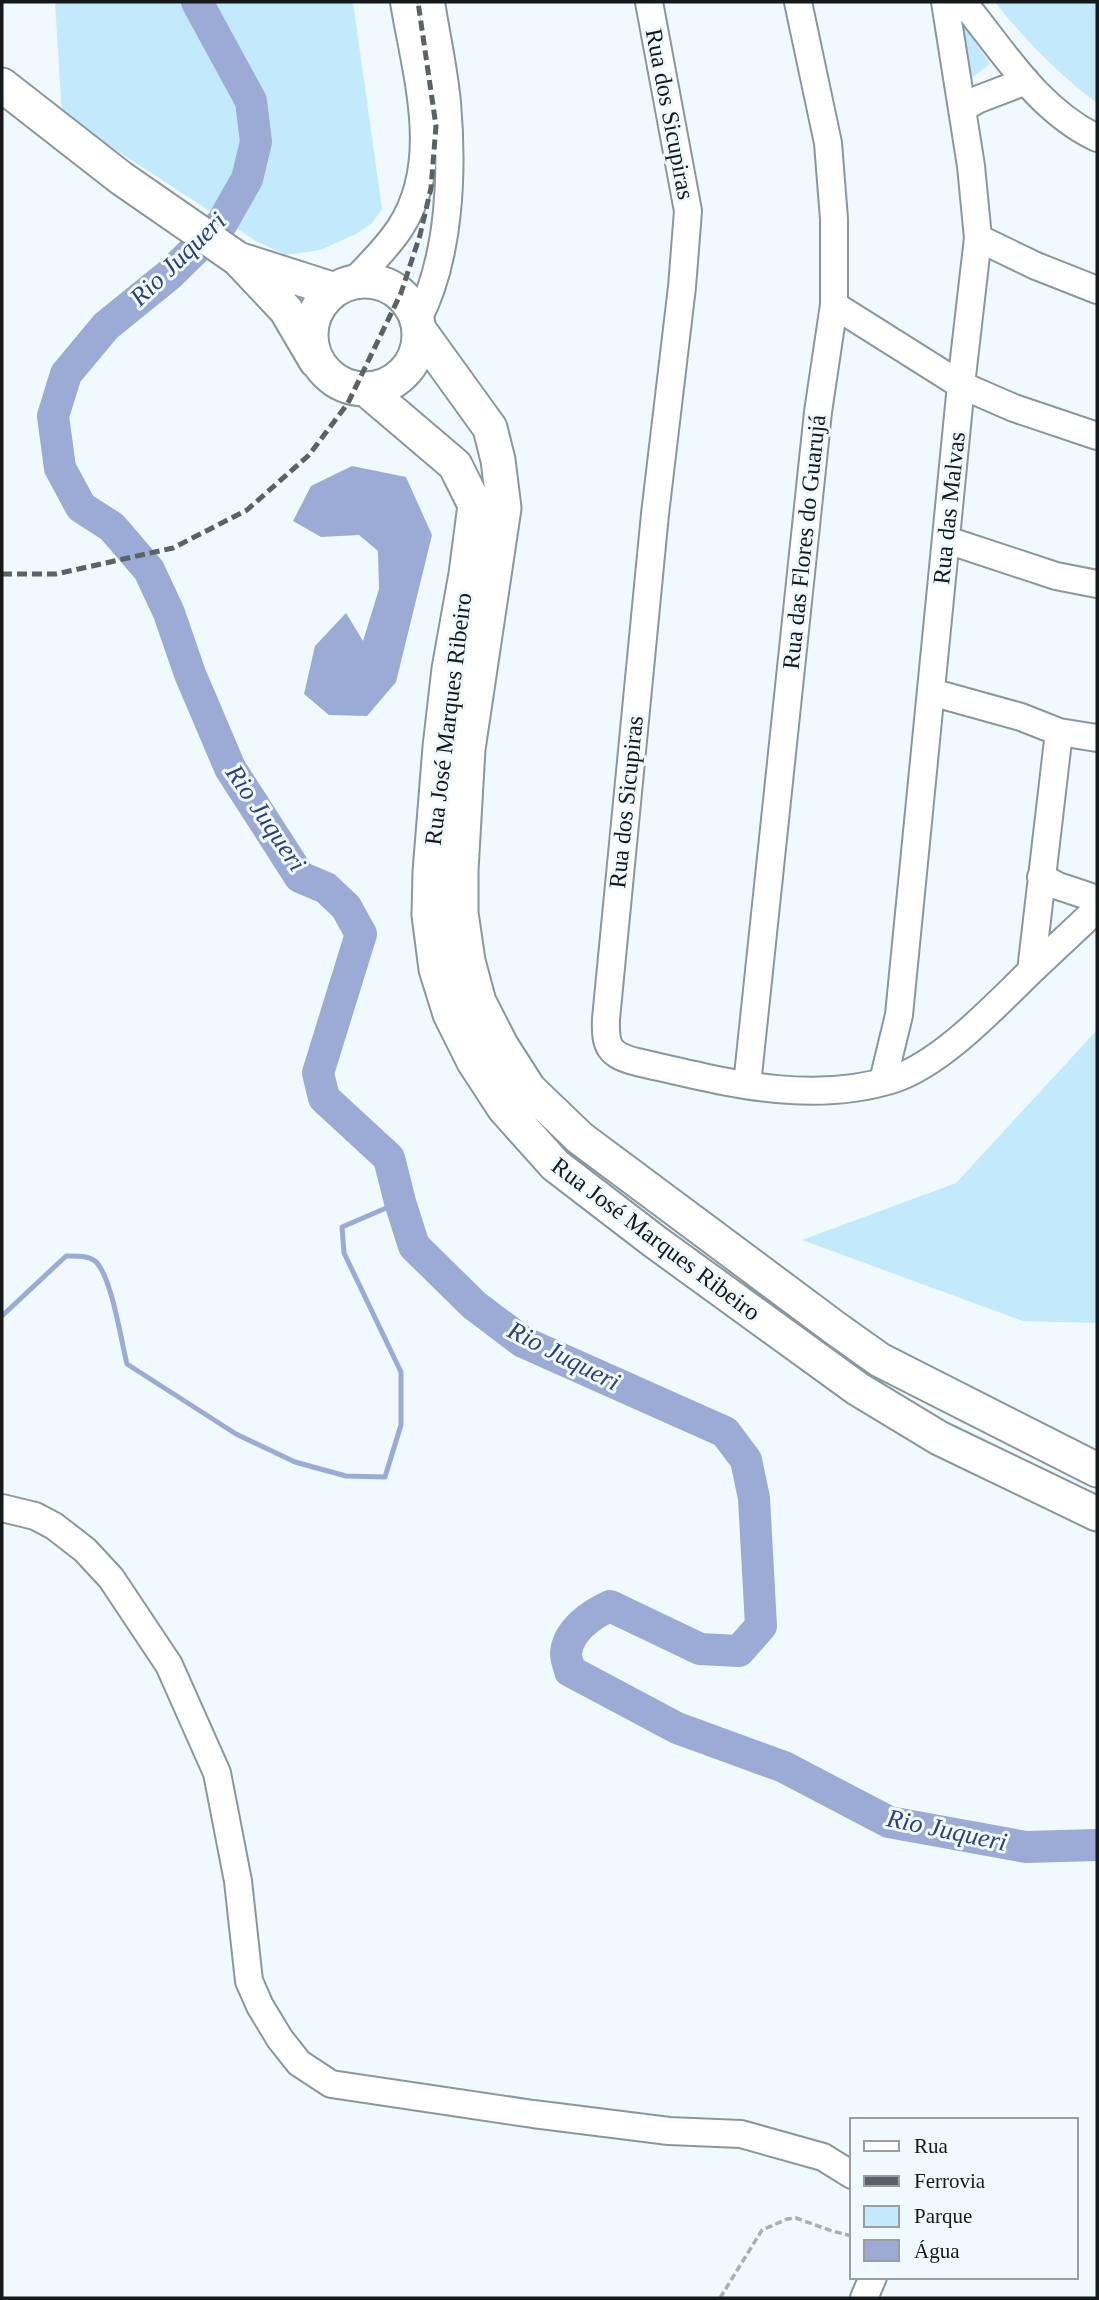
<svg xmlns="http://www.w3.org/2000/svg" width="1099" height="2300" font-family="Georgia,serif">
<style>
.green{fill:#c2e9fc}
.water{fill:#9babd6}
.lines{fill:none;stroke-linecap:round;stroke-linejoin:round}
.stream{stroke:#9babd6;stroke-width:5}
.river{stroke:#9babd6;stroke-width:32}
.minor-casing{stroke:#8b979d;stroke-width:30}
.major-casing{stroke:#8b979d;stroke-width:37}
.path{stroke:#a8b0b4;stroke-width:3.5;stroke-dasharray:7 3.5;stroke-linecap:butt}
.minor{stroke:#fff;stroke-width:26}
.major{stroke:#fff;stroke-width:33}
.rail{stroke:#5b6164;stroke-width:5;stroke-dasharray:10 5;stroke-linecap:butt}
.labels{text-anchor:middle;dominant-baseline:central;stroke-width:6;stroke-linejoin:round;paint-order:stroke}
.street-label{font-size:24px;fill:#15191c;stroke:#eff9fe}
.water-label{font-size:26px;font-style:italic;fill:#2f4076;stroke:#eff9fe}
</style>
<rect width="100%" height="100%" fill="#eff9fe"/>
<!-- green -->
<path class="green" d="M55,2h298l29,207 -10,14 -16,11 -36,16 -34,5 -30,-14 -194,-126z
M995,2h102v101c-38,-28 -73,-64 -102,-101z
M952,8l38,56 -21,16z
M1097,1030v293l-74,-2 -221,-81 154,-57z"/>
<!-- water -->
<path class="water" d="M352,466l54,11 26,58 -36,147 -29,34 -38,-1 -25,-21 11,-48 31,-33 17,28 16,-52 -1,-38 -19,-16 -38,2 -28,-16 18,-35z"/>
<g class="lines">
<!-- stream -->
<path class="stream" d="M2,1316l64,-60c10,0 24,-1 31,7 15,17 24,77 30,101l109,70 59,28 51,14 39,1 16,-52v-53l-57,-119 -2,-26 58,-25"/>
<!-- river -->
<path class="river" d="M197,2l54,99 5,41 -9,37 -25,44 -53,52 -63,51 -40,48 -13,42 7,52 21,39 31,20 37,43 20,43 21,61 40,94 70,109 26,11 20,19 15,27 -43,139 6,25 65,60 11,44 14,44 60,59 49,37 202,90 21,28 8,38 7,128 -22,25 -39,-2 -90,-43c-18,8 -43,25 -44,48 0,5 3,12 4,17l107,57 107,39 105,55 137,25 71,-2"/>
<!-- minor casing -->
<g class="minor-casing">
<path id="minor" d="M649,2l39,209 -6,76 -27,227 -49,505c-1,28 3,36 31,43 84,19 171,44 257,17 48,-16 101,-73 137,-108 22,-21 44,-41 66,-62
M963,2c40,49 75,108 134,136
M963,108l16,-9 47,-18
M978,238l58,28 61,24
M354,281c16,-17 33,-33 46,-53 44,-67 16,-153 4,-226
M834,305l127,80 53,23 83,28
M418,319c32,-61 35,-148 29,-216 -3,-34 -11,-68 -16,-101
M947,540l109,36 41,8
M931,692l90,25 38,15 38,6
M1041,877l17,9 39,13
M1031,971l28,-239
M883,1081l16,-66 62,-630 17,-147 -7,-72 -26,-164
M747,1085l71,-673 16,-107v-86l-6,-76 -30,-141
M2,1508l33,8 19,10 31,24 26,28 58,87 48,108 21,108 11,100 11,25 20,33 19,24 32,21 202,30 136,17 72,3 82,23 29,18
M864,2298l9,-21"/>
</g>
<!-- major casing -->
<g class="major-casing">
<path id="major" d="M2,85l119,93 117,81 48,51 30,51
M241,260l94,30
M311 335a54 54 0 1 1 108 0a54 54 0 1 1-108 0Z
M420,331l70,97 8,32 6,48 -36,241 -7,121v43l7,48 11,41 22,43 28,44 51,49 255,190 45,32 217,110
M368,391l87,74 20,40 -9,69 -17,95 -9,78 -10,125 -1,43 7,54 14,45 24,48 30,46 51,57 99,76 204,148 81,49 158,76"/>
</g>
<!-- path -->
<path class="path" d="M720,2298l42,-68 25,-11 9,-1 36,13 20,5"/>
<!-- minor -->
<use href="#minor" class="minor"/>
<!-- major -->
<use href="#major" class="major"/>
<!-- rail -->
<path class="rail" d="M2,574h54l117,-26 74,-38 62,-55 39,-52 53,-110 19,-58 11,-47 5,-62 -18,-124"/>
</g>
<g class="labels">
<!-- street labels -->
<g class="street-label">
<text transform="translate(670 114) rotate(79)">Rua dos Sicupiras</text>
<text transform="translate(949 508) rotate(-84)">Rua das Malvas</text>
<text transform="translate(804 542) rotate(-84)">Rua das Flores do Guarujá</text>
<text transform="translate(448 719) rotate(-83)">Rua José Marques Ribeiro</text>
<text transform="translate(626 802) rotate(-84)">Rua dos Sicupiras</text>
<text transform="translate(656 1239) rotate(37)">Rua José Marques Ribeiro</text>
</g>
<!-- water labels -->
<g class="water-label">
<text transform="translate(178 259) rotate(-44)">Rio Juqueri</text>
<text transform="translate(266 818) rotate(56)">Rio Juqueri</text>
<text transform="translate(564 1356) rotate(27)">Rio Juqueri</text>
<text transform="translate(947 1830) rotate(12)">Rio Juqueri</text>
</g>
</g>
<!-- border -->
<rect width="1099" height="2300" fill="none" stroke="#15191c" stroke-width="7"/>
<!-- legend -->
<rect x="850" y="2118" width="228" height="161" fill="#eff9fe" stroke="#989fa4" stroke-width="2"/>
<rect x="864" y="2141" width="35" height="10" fill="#ffffff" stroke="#989fa4" stroke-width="2"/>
<text x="914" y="2153" font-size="21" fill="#15191c">Rua</text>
<rect x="864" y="2176" width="35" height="10" fill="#5b6164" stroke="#989fa4" stroke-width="2"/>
<text x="914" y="2188" font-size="21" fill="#15191c">Ferrovia</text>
<rect x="864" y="2206" width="35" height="21" fill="#c2e9fc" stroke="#989fa4" stroke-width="2"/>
<text x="914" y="2223" font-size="21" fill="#15191c">Parque</text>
<rect x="864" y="2240" width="35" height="21" fill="#9babd6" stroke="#989fa4" stroke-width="2"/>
<text x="914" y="2258" font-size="21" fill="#15191c">Água</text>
</svg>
